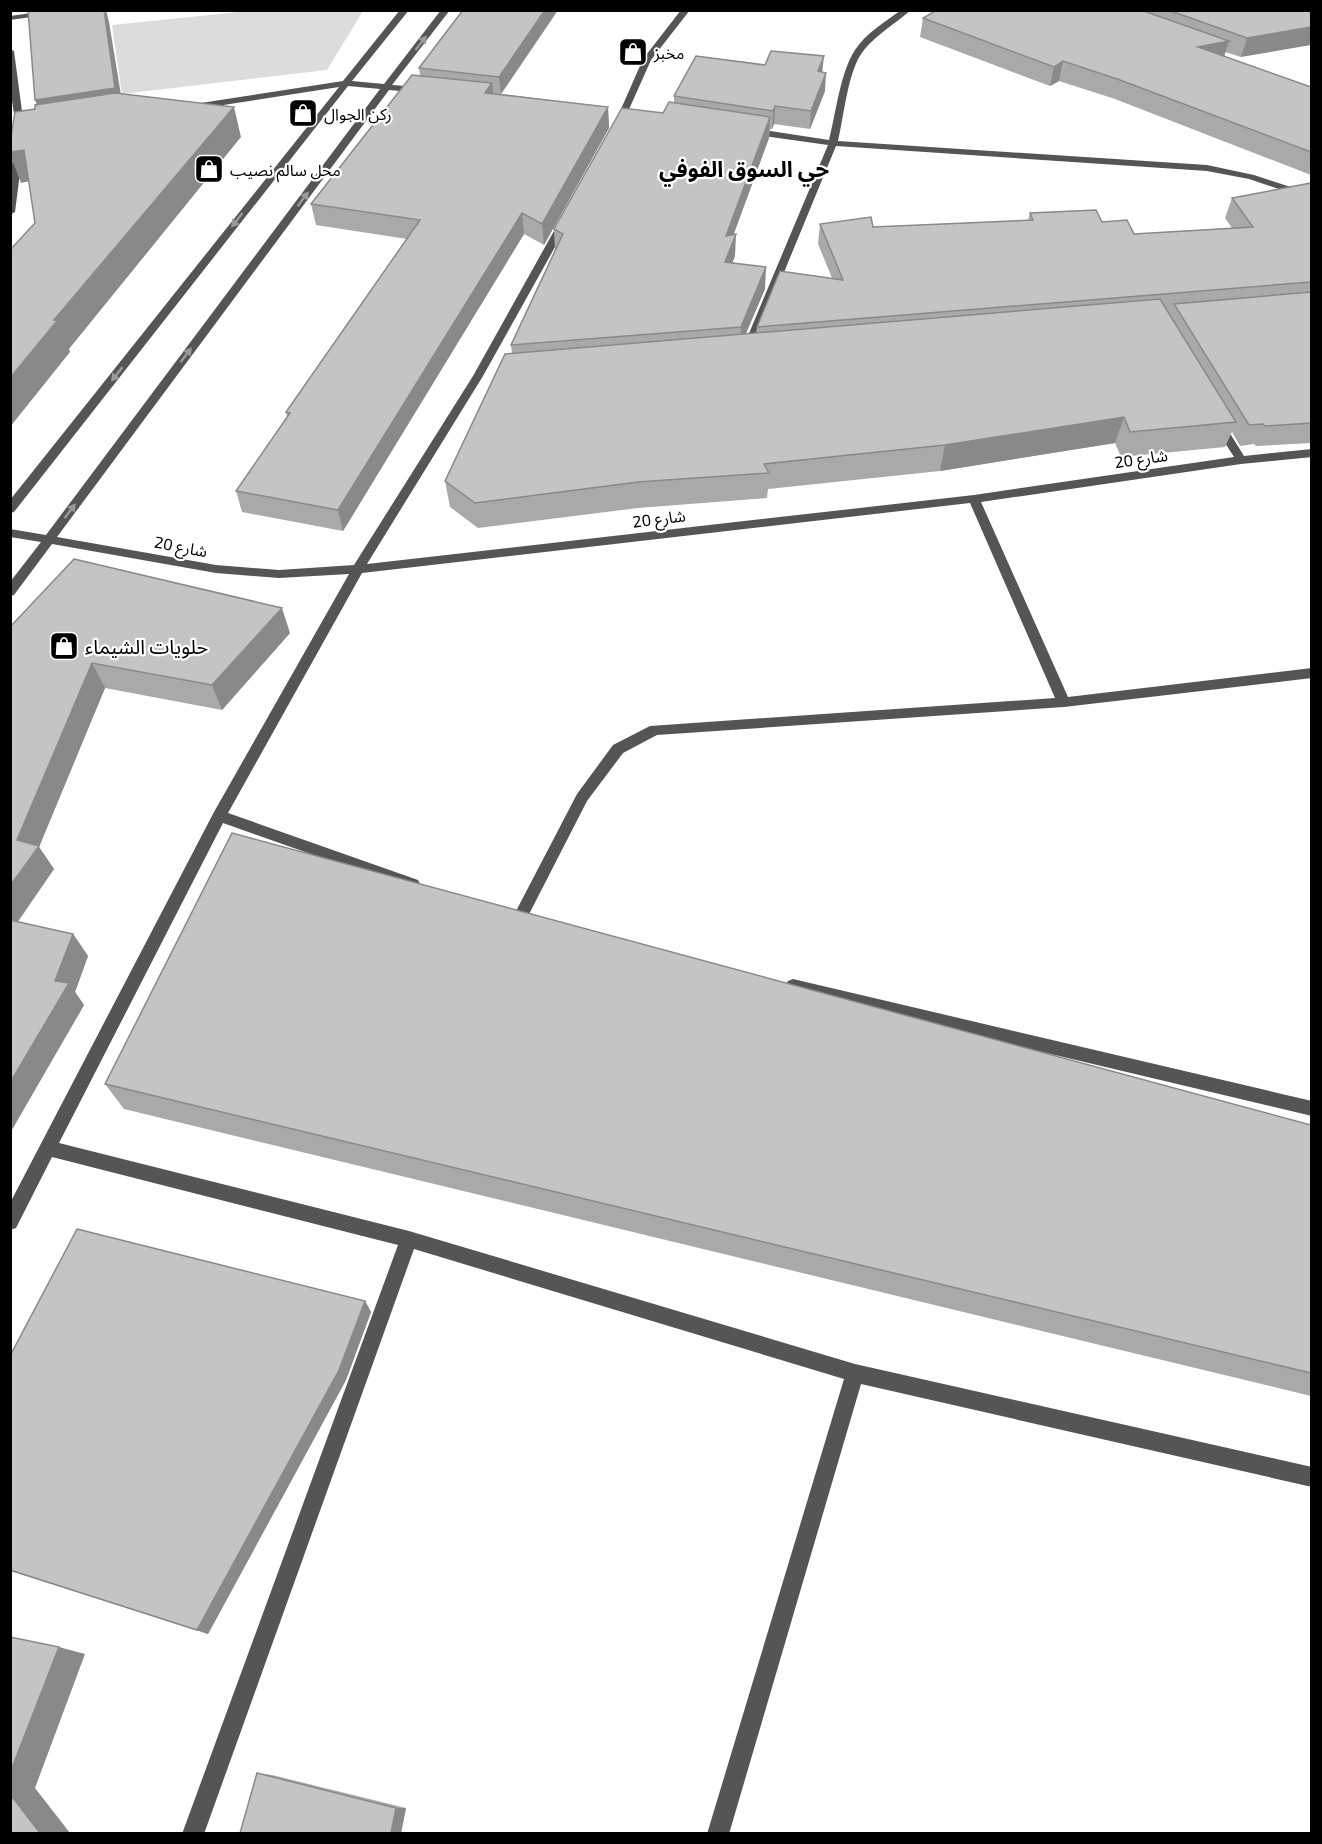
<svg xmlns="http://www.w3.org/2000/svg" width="1322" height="1844" font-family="'Exo 2','Noto Sans Arabic',sans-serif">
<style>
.green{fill:#dcdcdc}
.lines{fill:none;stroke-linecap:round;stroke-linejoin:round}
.minor{fill:#555;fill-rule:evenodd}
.wall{fill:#a9a9a9}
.shaded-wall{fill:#898989}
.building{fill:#c4c4c4;stroke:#898989;stroke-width:1.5}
.oneway{fill:#999}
.labels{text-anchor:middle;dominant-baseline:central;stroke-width:4.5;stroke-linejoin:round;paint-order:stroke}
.far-poi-label{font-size:16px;fill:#000;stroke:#fff;text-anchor:start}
.far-street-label{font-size:16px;fill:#000;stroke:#fff}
.poi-label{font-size:20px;fill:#000;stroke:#fff;text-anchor:start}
.far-district-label{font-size:22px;font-weight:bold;fill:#000;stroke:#fff}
</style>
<rect width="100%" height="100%" fill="#fff"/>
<!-- green -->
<path class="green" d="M249,11h114l-36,59 -205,24 -10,-69z"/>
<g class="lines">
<!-- minor -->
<path class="minor" d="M53,10h29l-72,10v-4z
M400,10h9l-57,71 32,3 57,-74h9l-58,75 28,2 4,3 -4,3 -31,-3 -332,447 159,28 63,5 75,-5 119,-189 86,-154 5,-3 5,3 -86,154 -116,188 607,-69 260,-38 -21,-33 6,-3 4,1 21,34 68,-7v8l-71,7 -260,38 87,195 244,-29v10l-248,29 -407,28 -34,18 -36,48 -63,123 -5,2 -15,-5 -2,-4 2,-4 5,-2 6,2 62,-119 36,-49 37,-19 405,-28 -85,-195 -608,70 -134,240 190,67 2,4 -2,4 -5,2 -190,-67 -164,320 350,88 446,133 457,103v20l-451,-103 -132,450h-22l137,-455 -430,-130 -210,585h-22l216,-589 -346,-88 -36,71 -6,2v-27l204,-391 135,-238 -70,4 -63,-5 -164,-29 -38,51 -4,1v-14l31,-40 -31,-5v-8l36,6 334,-446 -32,-3 -334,426 -4,1v-13l329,-413 -148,23 -4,-3 1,-2 155,-24z
M681,10h9l-39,50 -29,65 -7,2 -1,-2 29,-66z
M901,10h10c-16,14 -34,24 -47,40 -16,19 -20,66 -26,91l369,24 47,10 58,19v6l-63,-21 -42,-8 -371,-25 -84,204 -5,3 -4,-1 -1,-2 86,-205 -78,-11 -4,-3 4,-3 79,12c7,-27 11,-67 26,-90 11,-17 30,-28 46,-40z
M10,49l4,2 11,83 -10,78 -5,3v-39l7,-42 -7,-47z
M793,979l519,122v15l-519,-123 -5,-2 -3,-5 3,-5z"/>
</g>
<!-- wall -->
<path class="wall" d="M463,10h95l-57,84 107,13 1,21 -65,117 -20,-11 -181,297 -101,-19 -6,-21 51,-74 -1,-5 121,-173 -91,-14 -5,-21 109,-129 -1,-7z
M937,10h374l-70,47 -16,-5 -1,4 87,31v88l-196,-76 -56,-18 -9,5 -130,-49 3,-19z
M822,72l3,19 -15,38 -36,-5 -2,5h-2l-1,9 -36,97 2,21 -3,7 33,26 -19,45 10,-1 1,-6 75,-49 -14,-34 2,-20 53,3 155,-7 2,-7 72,9 32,12 98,-6 -7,-10 7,-20 79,-15v260l-55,3 -2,-2 -14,2 -8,-14 -7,15 -104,10 -6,-14 -175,28 -172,18 -1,9 -129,10 -160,20 -28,-21 -5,-26 67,-128 -1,-8 44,-95 -1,-21 109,-116 11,-10v-7z
M10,627l280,6 -68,77 -117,-22 -66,159 15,22 -36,53 55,12 15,22 -13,36 9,13 -74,128z
M105,1084l1206,41v271l-1187,-287z
M365,1301l6,11 -25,68 -138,254 -198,-63v-215z
M257,1773l15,2 134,33 -5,25h-161z"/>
<!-- shaded-wall -->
<path class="shaded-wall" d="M104,10h2l3,12 15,91 -79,13 -10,-26z
M545,10h13l-57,84 -2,-17z
M1311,27v18l-70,12 6,-19z
M1229,41l-6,19 -25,-13z
M824,56l-2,18 -4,-3z
M1063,61l-4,20 -9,5 4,-19z
M826,73l-1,18 -15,38 1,-18z
M492,83l2,20 -9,-10z
M775,106l-1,18 -2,5 1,-18z
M234,107l7,30 -172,212 1,3 -60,75v-49l44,-58z
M608,107l1,21 -65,117 -2,-21z
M770,117l-1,21 -44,120 1,-22z
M10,139l3,6 11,5 11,30 -14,3 -10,-26 -1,5z
M522,213l2,21 -181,297 -5,-21z
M736,234l-1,22 -11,28 1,-22z
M766,267l-1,22 -26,60 2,-22z
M1124,417l-9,26 -175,28 5,-26z
M282,608l8,25 -68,77 -10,-25z
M92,663l13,25 -66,159 15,22 -44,63v-46l7,-46z
M73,934l15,22 -13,36 9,13 -74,128v-50l45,-102z
M365,1301l6,11 -25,68 -138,254 -11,-4z
M59,1647l26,7 -50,134 35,45h-30l-30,-39v-21z
M396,1808h10l-5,25h-10z"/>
<!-- building -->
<path class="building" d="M28,10h76l11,78 -80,12z
M463,10h82l-46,67 -80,-9z
M937,10h204l88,31 -31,6 113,40v65l-191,-72 -57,-19 -9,6 -131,-49z
M1168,10h143v17l-64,11z
M771,51l53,5 -6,15 8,2 -15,38 -36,-5 -2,5 -99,-15 22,-40 69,9z
M412,75l80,8 -7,10 123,14 -66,117 -20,-11 -184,297 -102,-19 54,-78 -4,-1 134,-192 -109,-16z
M115,93l119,14 -180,213 3,1 -47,57v-128l25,-27 -11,-73 -14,2v-9l5,-31 20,-3v-4z
M669,102l101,15 -44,119 10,-2 -11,28 41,5 -25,60 -230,18 52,-111 -9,-5 68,-121 41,5z
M1311,183v99l-554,45 23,-56 63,9 -23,-56 51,-7 2,10 160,-7 -3,-7 66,-3 6,12 25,-2 7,14 119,-7 -21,-29z
M1311,292v131l-46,3 -2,-2 -14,1 -75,-121z
M1160,299l76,123 -106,10 -6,-15 -179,28 -181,19 5,9 -131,9 -163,21 -30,-22 60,-127z
M74,559l208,49 -70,77 -120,-22 -75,177 22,6 -29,40v-259z
M232,833l1079,292v248l-1206,-289z
M10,920l63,14 -18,47 14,2 -59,100z
M77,1229l288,72 -26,69 -142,260 -187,-60v-214z
M10,1637l49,10 -49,126z
M257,1773l139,35 -5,25h-151z
M10,1794l30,39h-30z"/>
<!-- one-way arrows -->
<defs><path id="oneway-solid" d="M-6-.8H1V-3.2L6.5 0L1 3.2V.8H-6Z" transform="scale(1.5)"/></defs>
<g class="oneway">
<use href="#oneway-solid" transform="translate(421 43) rotate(-52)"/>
<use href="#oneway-solid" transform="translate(303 199) rotate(-53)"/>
<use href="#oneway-solid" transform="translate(237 220) rotate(128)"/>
<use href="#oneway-solid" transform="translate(186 355) rotate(-53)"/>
<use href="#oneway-solid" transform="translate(117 374) rotate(128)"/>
<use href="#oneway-solid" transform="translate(70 511) rotate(-53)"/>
</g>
<!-- icons -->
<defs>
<g id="shop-square" transform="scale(1.5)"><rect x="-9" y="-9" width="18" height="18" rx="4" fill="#000" stroke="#fff"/><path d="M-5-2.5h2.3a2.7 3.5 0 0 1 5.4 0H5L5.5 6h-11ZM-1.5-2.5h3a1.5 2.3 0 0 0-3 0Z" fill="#fff"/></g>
</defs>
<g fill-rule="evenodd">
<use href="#shop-square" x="633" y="52"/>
<use href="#shop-square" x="303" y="113"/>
<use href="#shop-square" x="209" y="169"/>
<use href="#shop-square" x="64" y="646"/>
</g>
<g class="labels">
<!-- far-poi labels -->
<g class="far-poi-label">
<text x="654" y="52">مخبز</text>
<text x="324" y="113">ركن الجوال</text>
<text x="230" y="169">محل سالم نصيب</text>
</g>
<!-- far-street labels -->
<g class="far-street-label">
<text transform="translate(1141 458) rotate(-8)">شارع 20</text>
<text transform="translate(659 518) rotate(-7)">شارع 20</text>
<text transform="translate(181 546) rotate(11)">شارع 20</text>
</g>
<!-- poi labels -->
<g class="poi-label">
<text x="85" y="646">حلويات الشيماء</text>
</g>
<!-- far-district labels -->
<g class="far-district-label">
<text x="744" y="168">حي السوق الفوفي</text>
</g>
</g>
<!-- border -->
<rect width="1322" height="1844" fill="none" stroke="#000000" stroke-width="24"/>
</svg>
